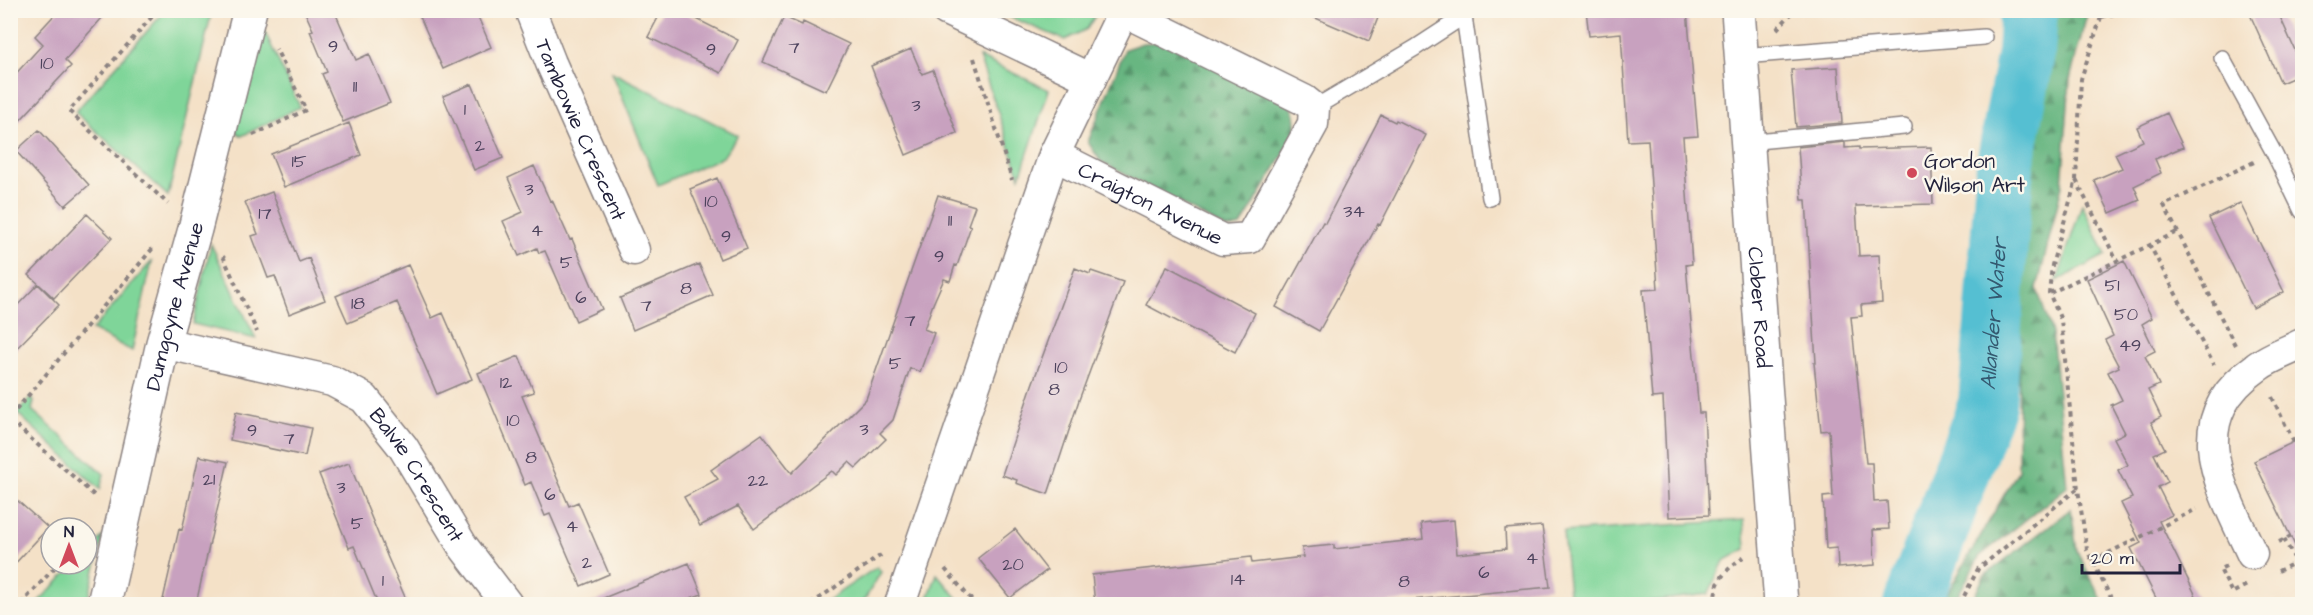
<svg xmlns="http://www.w3.org/2000/svg" width="2313" height="615" font-family="'Architects Daughter',sans-serif">
<style>
.grass{fill:#7fd599;stroke:#507c6a;stroke-width:1.5}
.forest{fill:url(#forest-firs);stroke:#446c5e;stroke-width:1.5}
.lines{fill:none;stroke-linecap:round;stroke-linejoin:round}
.river{stroke:#55bfd2;stroke-width:58}
.building{fill:#c8a1bf}
.lane-casing{stroke:#8b8281;stroke-width:18}
.street-casing{stroke:#8b8281;stroke-width:33}
.secondary-casing{stroke:#8b8281;stroke-width:36}
.path{stroke:#8b8281;stroke-width:4;stroke-dasharray:4.5 4.5;stroke-linecap:butt}
.lane{stroke:#fff;stroke-width:15}
.street{stroke:#fff;stroke-width:30}
.secondary{stroke:#fff;stroke-width:33}
.poi-dot{fill:#d1495b;stroke:#fbf7ec;stroke-width:2}
.labels{text-anchor:middle;dominant-baseline:central;stroke-width:5;stroke-linejoin:round;paint-order:stroke}
.number-label{font-size:18px;fill:#4c425c}
.street-label{font-size:21px;fill:#22223b;stroke:#fbf7ec}
.poi-label{font-size:21px;fill:#22223b;stroke:#fbf7ec;text-anchor:start}
.water-label{font-size:22px;font-style:italic;fill:#345970;stroke:#fbf7ec}
</style>
<defs>
<pattern id="forest-firs" width="22" height="20" patternUnits="userSpaceOnUse" patternTransform="scale(1.5)"><rect width="22" height="20" fill="#67b681"/><path d="M5 1l3.5 6h-7zM16 11l3.5 6h-7z" fill="#54946b"/></pattern>
</defs>
<rect width="100%" height="100%" fill="#fbf7ec"/>
<filter id="ink" filterUnits="userSpaceOnUse"><feTurbulence type="fractalNoise" baseFrequency=".0167" numOctaves="2"/><feDisplacementMap in="SourceGraphic" scale="12" xChannelSelector="R" yChannelSelector="G"/><feConvolveMatrix kernelMatrix="1 2 1 2 8 2 1 2 1" color-interpolation-filters="sRGB"/></filter>
<filter id="wash" filterUnits="userSpaceOnUse"><feTurbulence type="fractalNoise" baseFrequency=".008" numOctaves="4" result="noise"/><feDisplacementMap in="SourceGraphic" scale="24" xChannelSelector="R" yChannelSelector="G"/><feGaussianBlur stdDeviation="1.35" result="paint"/><feColorMatrix in="noise" values="0 0 0 0 0 0 0 0 0 0 0 0 0 0 0 0 0 1.4 0 .05"/><feComposite in="paint" operator="in"/></filter>
<g filter="url(#wash)">
<rect width="100%" height="100%" fill="#f4e1c7"/>
<!-- grass -->
<path class="grass" d="M165,11h47l-44,185 -93,-84z
M995,11h103l-11,18 -22,11z
M263,28l37,79 -58,29 -7,-5z
M979,57l70,33 -29,87z
M612,72l126,63 -15,22 -65,28z
M2082,204l24,51 -49,26z
M211,244l45,95 -63,-15z
M152,261l-20,90 -40,-21z
M31,397l3,5 -2,8 72,64 -4,15 -83,-76z
M1744,520l2,29 -22,12 -16,33 -78,10h-60l-7,-72z
M103,536l-16,68h-51l40,-40h11v-12z
M877,567l4,5 -19,32h-40z
M937,574l26,30h-37z"/>
<!-- forest -->
<path class="forest" d="M2041,11h47l-18,68 -8,107 -25,103 15,44 15,154 -87,69 -27,48h-12l77,-133 2,-258 22,-191z
M1163,42l125,57 7,15 2,18 -56,94 -14,3 -127,-68 -12,-19 37,-93 18,-6z
M2071,509l6,42 27,53h-133l13,-28z"/>
<g class="lines">
<!-- river -->
<path class="river" id="s1" d="M1912,604l75,-200 18,-240 21,-111 3,-43"/>
</g>
<g id="blocks">
<!-- building -->
<path class="building" d="M59,10h50l-44,50 6,6 -61,65v-51l33,-36 -8,-8z
M304,10h30l22,50 13,-6 21,49 -47,19 -21,-48 5,-2 -17,-41 3,-1z
M417,10h58l16,37 -48,22z
M662,10h17l59,30 -17,33 -73,-36z
M1297,10h84l-12,31z
M1586,10h101l11,126 -15,1 9,127 -6,1 13,148h5l5,102 -40,2 -6,-120 -11,1 -9,-108 15,-1 -10,-149 -20,1 -7,-108 -32,3z
M2248,10h29l25,56v8l-21,9z
M784,17l18,8 1,-3 46,22 -23,47 -63,-29z
M911,49l11,25 11,-4 24,63 -51,22 -35,-89z
M1838,67l4,56 -46,4 -5,-57z
M472,84l31,74 -29,12 -31,-74z
M2167,113l16,34 -28,12 6,14 -27,13 6,14 -30,13 -16,-33 28,-12 -7,-14 28,-13 -6,-14z
M1381,115l14,7 1,-2 30,15 -46,90 -2,-1 -59,107 -43,-24 47,-85 2,1z
M349,123l12,32 -77,32 -13,-33z
M39,130l50,55 -24,21 -49,-55z
M1845,142v6l14,-1v2l72,-2 2,57 -77,2 3,50 20,-1 3,48 -21,2 1,11 -11,1 15,146h6l2,39 13,-1 2,28 -16,1 2,35 -37,3 -1,-20 -11,1 -3,-52 10,-1 -4,-66 -8,1 -7,-68h2l-10,-163h-4l-4,-53z
M534,166l16,35 2,-1 18,40 2,-1 30,70 -26,12 -31,-70 -6,2 -2,-5 -18,8 -16,-35 20,-9 -15,-34z
M717,178l30,70 -27,11 -30,-70z
M272,192l27,70 10,-4 16,42 -36,14 -14,-38 -7,2 -16,-42 6,-2 -13,-32z
M938,195l37,11 -7,19 3,1 -14,40 -2,-1 -5,16 -6,-2 -11,25 -9,25 10,4 -14,39 -10,-4 -17,52 -13,13 6,6 -30,29 -7,-6 -13,13 -4,-4 -78,58 -16,-23 -38,20 -16,-29 34,-18 -7,-9 51,-36 30,39 74,-74z
M2240,203l44,89 -31,16 -44,-90z
M87,214l25,24 -58,60 -25,-23z
M2124,261l28,57 -10,6 13,27 -10,5 14,29 -11,5 13,27 -10,5 14,27 -11,5 14,28 -10,5 14,28 -13,6 41,83h-41l-28,-56 10,-5 -20,-40 11,-5 -14,-28 10,-5 -14,-27 11,-5 -14,-28 11,-5 -14,-28 11,-5 -14,-27 8,-4 -26,-57z
M699,264l14,31 -80,35 -13,-32z
M408,265l24,53 11,-5 29,66 -35,15 -40,-92 -49,21 -12,-27z
M1167,266l88,47 -20,39 -89,-47z
M1075,268l15,6 1,-3 32,11 -44,118 -31,94 -32,-11 1,-3 -15,-5 30,-90z
M38,284l21,21 -49,50v-42z
M519,356l15,36 -12,4 47,110 9,-4 31,72 -28,12 -31,-72 -5,2 -14,-34 -6,3 -47,-112z
M236,412l75,16 -6,28 -75,-16z
M2302,438v122l-48,-99z
M199,456l29,6 -32,142h-34l17,-75 3,1z
M349,463l39,95 20,46h-30l-24,-58 -5,2 -30,-74z
M10,494l38,34 -38,41z
M1454,520l3,34 49,-5 -1,-20 37,-3 8,61 -181,17h-274l-3,-29 159,-18 1,6 51,-6 -1,-9 32,-3v4l89,-10 -2,-16z
M1015,529l32,41 -37,28 -32,-40z
M689,563l13,31 -28,10h-85z"/>
</g>
</g>
<g filter="url(#ink)">
<use href="#blocks" fill-opacity="0" stroke="#8b8281" stroke-width="1.5"/>
<g class="lines">
<!-- lane casing -->
<g class="lane-casing">
<path id="lane" d="M1742,56l242,-19
M2222,58l52,95 28,58
M1314,108l101,-60 49,-32 26,182
M1746,142l158,-15"/>
</g>
<!-- street casing -->
<g class="street-casing">
<g id="street">
<path id="s2" d="M530,10l21,53 83,187"/>
<path d="M946,10l145,69"/>
<path id="s3" d="M1054,155l169,85 27,-2 63,-114 1,-16 -10,-8 -181,-89"/>
<path id="s4" d="M163,343l169,38 32,17 39,49 59,98 45,59"/>
<path d="M2252,554c-31,-67 -72,-133 5,-187 13,-10 31,-16 45,-23"/>
<path d="M900,604l154,-449 70,-145"/>
</g>
</g>
<!-- secondary casing -->
<g class="secondary-casing">
<g id="secondary">
<path id="s5" d="M1738,10l43,594"/>
<path id="s6" d="M104,604l59,-261 32,-114 55,-219"/>
</g>
</g>
<!-- path -->
<path class="path" d="M158,10l-89,101 99,93
M2097,10l4,7
M2101,17l-20,62 -5,101 -24,85 -3,28 12,27 17,169 9,61 27,54
M2101,17l32,-7
M1777,29l18,-19
M974,58l38,122
M253,135l53,-25 -30,-61
M2076,180l40,79
M2149,244l65,121
M223,256l34,76
M2050,293l127,-61
M2235,345l-71,-140 90,-43
M2272,397l30,62
M10,417l143,-169
M10,420l85,76
M2284,539l18,34
M2279,542l23,-11
M2092,561l105,-52
M2226,566l-6,3 12,24 15,-8
M945,569l30,35
M2278,571l19,-9
M21,604l37,-40
M811,604l73,-51
M1715,604c-1,-25 12,-35 31,-49
M1960,604l18,-35 99,-80"/>
<!-- lane -->
<use href="#lane" class="lane"/>
<!-- street -->
<use href="#street" class="street"/>
<!-- secondary -->
<use href="#secondary" class="secondary"/>
</g>
</g>
<!-- markers -->
<circle class="poi-dot" cx="1912" cy="173" r="6"/>
<g class="labels">
<!-- number labels -->
<g class="number-label">
<text x="333" y="46">9</text>
<text x="794" y="47">7</text>
<text x="711" y="49">9</text>
<text x="47" y="63">10</text>
<text x="355" y="86">11</text>
<text x="916" y="105">3</text>
<text x="465" y="109">1</text>
<text x="480" y="145">2</text>
<text x="299" y="161">15</text>
<text x="529" y="189">3</text>
<text x="711" y="201">10</text>
<text x="1354" y="211">34</text>
<text x="265" y="213">17</text>
<text x="950" y="220">11</text>
<text x="537" y="230">4</text>
<text x="726" y="236">9</text>
<text x="939" y="256">9</text>
<text x="566" y="262">5</text>
<text x="2112" y="285">51</text>
<text x="686" y="288">8</text>
<text x="581" y="297">6</text>
<text x="358" y="303">18</text>
<text x="646" y="305">7</text>
<text x="2126" y="314">50</text>
<text x="910" y="320">7</text>
<text x="2130" y="345">49</text>
<text x="895" y="363">5</text>
<text x="1061" y="367">10</text>
<text x="506" y="382">12</text>
<text x="1054" y="389">8</text>
<text x="513" y="420">10</text>
<text x="864" y="429">3</text>
<text x="252" y="430">9</text>
<text x="289" y="438">7</text>
<text x="531" y="457">8</text>
<text x="209" y="479">21</text>
<text x="758" y="480">22</text>
<text x="341" y="487">3</text>
<text x="550" y="494">6</text>
<text x="357" y="523">5</text>
<text x="572" y="526">4</text>
<text x="1532" y="558">4</text>
<text x="587" y="562">2</text>
<text x="1013" y="564">20</text>
<text x="1484" y="572">6</text>
<text x="1238" y="579">14</text>
<text x="383" y="580">1</text>
<text x="1404" y="581">8</text>
</g>
<!-- street labels -->
<g class="street-label">
<text stroke="none"><textPath href="#s2" startOffset="130">Tambowie Crescent</textPath></text>
<text stroke="none"><textPath href="#s3" startOffset="108">Craigton Avenue</textPath></text>
<text stroke="none"><textPath href="#s6" startOffset="306">Dumgoyne Avenue</textPath></text>
<text stroke="none"><textPath href="#s5" startOffset="298">Clober Road</textPath></text>
<text stroke="none"><textPath href="#s4" startOffset="303">Balvie Crescent</textPath></text>
</g>
<!-- poi labels -->
<g class="poi-label">
<text x="1924" y="161">Gordon<tspan x="1924" dy="24">Wilson Art</tspan></text>
</g>
<!-- water labels -->
<g class="water-label">
<text stroke="none"><textPath href="#s1" startOffset="304">Allander Water</textPath></text>
</g>
</g>
<!-- margin -->
<rect width="2313" height="615" fill="none" stroke="#fbf7ec" stroke-width="36"/>
<!-- north arrow -->
<g transform="translate(69 546)"><circle r="28" fill="#fbf7ec" stroke="#a4a2a5" stroke-width="1.5"/>
<path d="M0-4.5L10 22L0 15L-10 22Z" fill="#d1495b"/>
<text y="-9" font-size="16" font-weight="bold" text-anchor="middle" fill="#22223b">N</text>
</g>
<!-- scale -->
<path d="M2082 564v9h98v-9" fill="none" stroke="#22223b" stroke-width="3"/>
<text x="2091" y="564" font-size="18" fill="#22223b" stroke="#fbf7ec" stroke-width="4.5" paint-order="stroke">20 m</text>
</svg>
